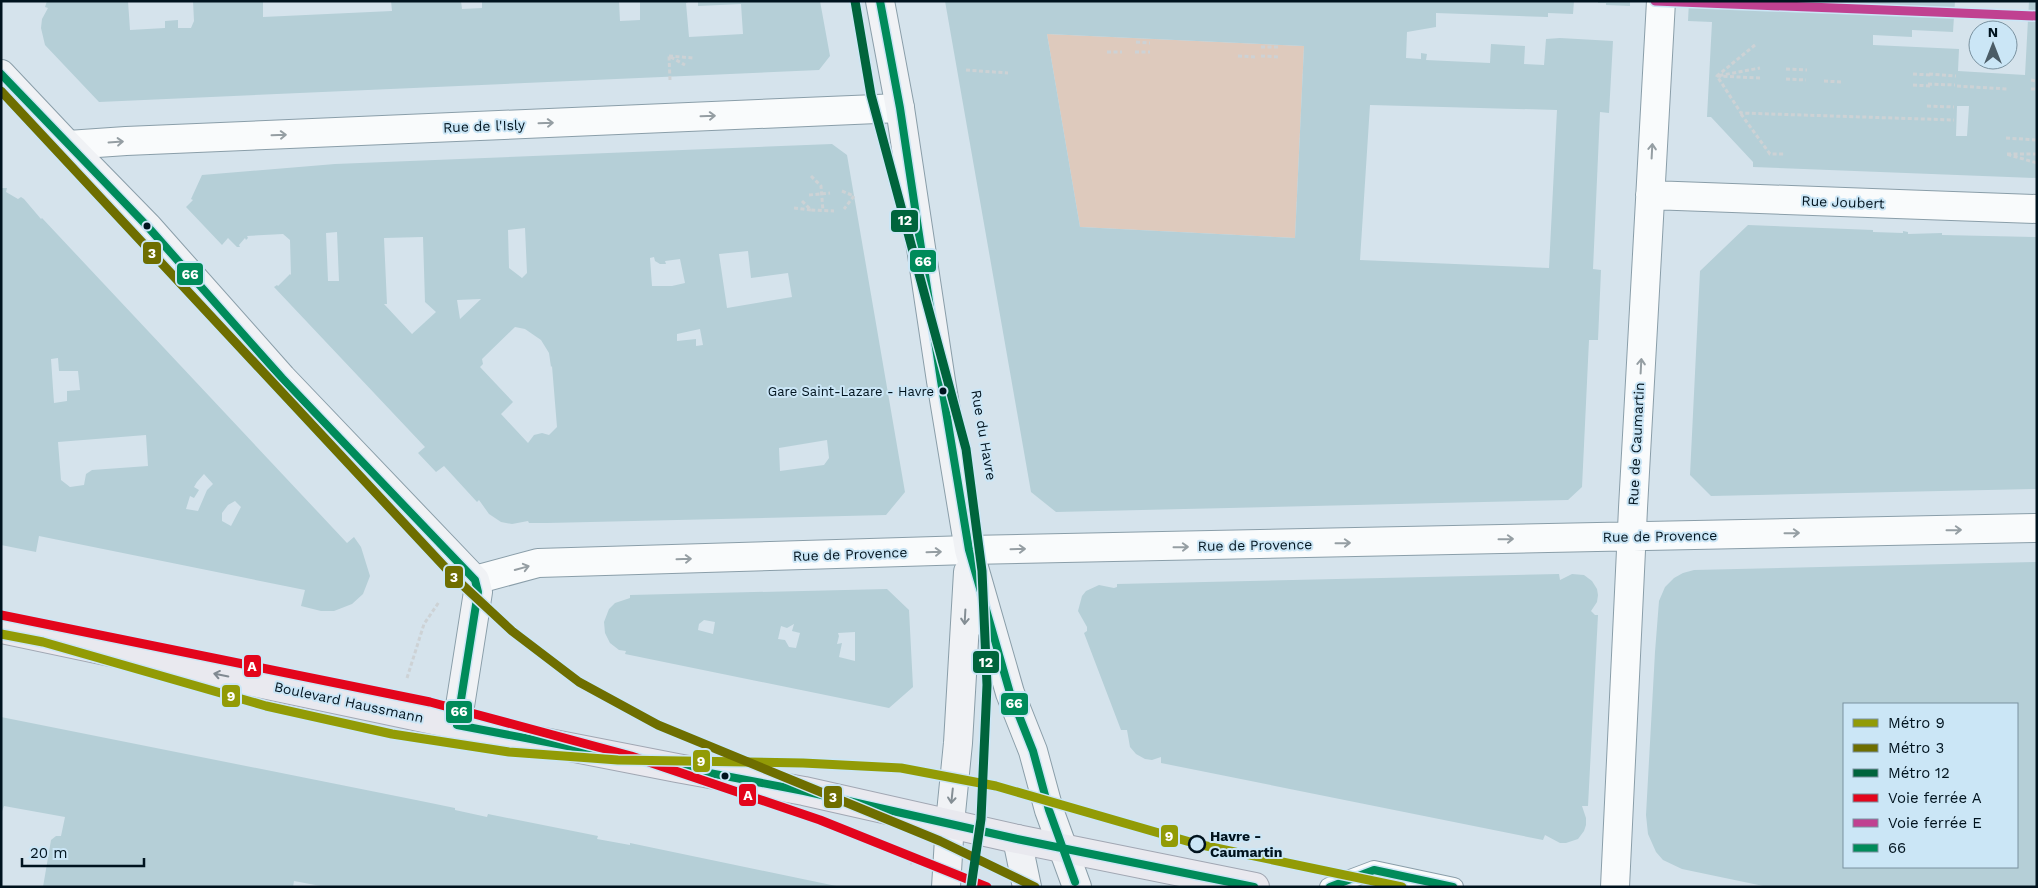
<svg xmlns="http://www.w3.org/2000/svg" width="2038" height="888" font-family="'Work Sans',sans-serif">
<style>
.green{fill:#decabd}
.building{fill:#b5cfd7;fill-rule:evenodd}
.lines{fill:none;stroke-linecap:round;stroke-linejoin:round}
.lane-casing{stroke:#8a9ea9;stroke-width:20}
.street-casing{stroke:#8a9ea9;stroke-width:30}
.secondary-casing{stroke:#8a9ea9;stroke-width:30}
.primary-casing{stroke:#a1a7b3;stroke-width:30}
.path{stroke:#cdd2d5;stroke-width:3;stroke-dasharray:4 2.5;stroke-linecap:butt}
.lane{stroke:#f9fbfc;stroke-width:18}
.street{stroke:#f9fbfc;stroke-width:28}
.secondary{stroke:#f0f2f5;stroke-width:28}
.primary{stroke:#e9e9ef;stroke-width:28}
.bus-1-casing{stroke:#cbe6f6;stroke-width:11}
.bus-1{stroke:#008b5a;stroke-width:8}
.rail-1-casing{stroke:#cbe6f6;stroke-width:12}
.rail-2-casing{stroke:#cbe6f6;stroke-width:12}
.rail-1{stroke:#e3051c;stroke-width:9}
.rail-2{stroke:#c04191;stroke-width:9}
.metro-1-casing{stroke:#cbe6f6;stroke-width:12}
.metro-2-casing{stroke:#cbe6f6;stroke-width:12}
.metro-3-casing{stroke:#cbe6f6;stroke-width:12}
.metro-1{stroke:#929b06;stroke-width:9}
.metro-2{stroke:#6e6e00;stroke-width:9}
.metro-3{stroke:#00643c;stroke-width:9}
.oneway{stroke:#959ea3}
.oneway2{stroke:#848e94}
.oneway3{stroke:#808991}
.bus-dot{fill:#00131e;stroke:#cbe6f6;stroke-width:2}
.stop-dot{fill:#cbe6f6;stroke:#00131e;stroke-width:2.5}
.labels{text-anchor:middle;dominant-baseline:central;stroke-width:4;stroke-linejoin:round;paint-order:stroke}
.bus-label{font-size:13px;fill:#00131e;stroke:#cbe6f6;text-anchor:end}
.street-label{font-size:14px;fill:#00131e;stroke:#cbe6f6}
.stop-label{font-size:14px;font-weight:bold;fill:#00131e;stroke:#cbe6f6;text-anchor:start}
.line-badge{stroke:#cbe6f6;stroke-width:2}
.badge-label{font-size:14px;text-anchor:middle;font-weight:bold;fill:#fff}
</style>
<rect width="100%" height="100%" fill="#d5e3ec"/>
<!-- green -->
<path class="green" d="M1047,34l257,12 -9,192 -215,-11z"/>
<!-- building -->
<path class="building" d="M47,1h81l2,29 35,-2v-7l13,-1v8h13l3,-7 -1,-20h70v16l129,-6 -1,-10h70l1,8 20,-1v-7h137l1,20 20,-1v-19h51l-5,2 3,34 54,-3 -2,-30 -43,2v-5h122l10,55 -11,14 -720,32 -54,-57 -4,-17 1,-9 6,-11 -3,-1z
M945,1h629l-1,13 -25,-1v4l-112,-4v14l-29,5 -1,26 15,1v-6l6,1 -1,6 64,3 1,-19 34,2 -1,18 20,1 2,-26 14,-1 53,3 -4,72 -9,-1 -7,157 8,1 -3,70h-9l-7,147 -14,13 -512,12 -25,-20zM1047,34l257,12 -9,192 -215,-11zM1370,105l187,5 -8,158 -189,-8z
M1598,1h32v5l-24,-1v-2h-8z
M1689,1h266l-2,31 -41,-2v7l-39,-2v10l86,4 -1,22 67,4 4,-74h8v177l-284,-11v-5l-42,-45h-4l5,-95 -24,-1zM1957,106h12l-2,30h-11z
M832,144l15,11 58,337 -19,23 -339,8h-18l-1,-2 -16,3 -11,-2 -12,-8 -10,-14 -2,2 -33,-36 -8,6 -18,-19 7,-6 -151,-160 3,-2 1,1 12,-12 1,1 -1,-35 -7,-6 -36,2 1,2 -2,2 -1,-2 -6,7 1,2h-3l-9,-9 -6,7 -36,-38 7,-7 -2,-1 11,-24 133,-11zM525,228l2,45 -5,5 -13,-10 -1,-38zM337,232l2,49h-11l-2,-48zM423,237l2,65 11,10 -24,22 -28,-30h3l-3,-66zM748,251l3,27 37,-5 4,24 -65,11 -8,-54zM654,257l1,4 5,3h6l-1,-3 15,-2 5,24 -13,3h-20l-2,-28zM481,299l-21,20 -3,-19zM515,327l10,2 16,11 8,13 2,14 1,-1 5,61 -8,8 -7,-2 -8,2 -6,8 -27,-29 12,-12 -33,-35 3,-3 -1,-5zM700,329l3,16 -7,1v-7l-19,2v-7zM827,440l2,18 -5,7 -44,6 -1,-23z
M1,188h6l-1,4 12,7 3,-2 3,2 17,20 1,-1 305,325 7,-6 7,10 9,29 -7,18 -11,10 -18,7h-13l-20,-5 4,-16 -266,-54 -3,16 -35,-7zM58,358l1,13h19l2,19 -13,1v10l-13,2 -3,-44zM146,435l2,31 -56,4 -6,4 -2,11 -14,2 -9,-7 -3,-38zM204,474l9,10 -6,6 -9,21 -12,-2 4,-13 4,2 5,-8 -5,-3 3,-5zM235,501l6,6 -10,19 -9,-5v-8l6,-8z
M1748,225l125,5v2l30,1v-2l5,1v2l34,-1v2l95,2v252l-326,7 -21,-21 10,-204z
M2037,562v325h-269l-86,-18 -19,-9 -7,-8 -8,-18 -2,-19 9,-163 4,-51 6,-14 9,-9 9,-5 11,-3zM1844,704h173v163h-173z
M1559,574l1,6 12,-6 12,1 8,6 5,8 1,6 -1,7 -6,9 4,4h3l-10,191h-6l4,12v7l-2,6 -6,8 -12,4h-6l-15,-8 -2,5 -382,-77v-6l-9,3 -7,-1 -9,-5 -6,-7 -3,-17h-6l-37,-97 3,-2v-4l-9,-16 4,-15 4,-5 13,-6 15,3 3,-1v-3z
M887,589l22,21 4,77 -24,21 -264,-54 1,-3 -7,-1 -9,-7 -5,-10 -1,-11 5,-13 6,-6 15,-5v-3zM704,620l11,2 -2,12 -15,-4 1,-6zM794,624l-2,7 8,2 -4,15 -7,-1 -4,-7 -7,-1 3,-13 6,2zM855,632v29l-16,-4 3,-14 -5,1 2,-8 -1,-3z
M1,717l415,83 39,8v2l32,7 1,-3 110,22 -1,3 33,6v-2l211,44h-515l-32,-6 -1,6h-250l8,-47 5,-4h5l4,-19 -61,-11 -3,8z"/>
<g class="lines">
<!-- lane casing -->
<g class="lane-casing">
<path id="lane" d="M1329,887l45,-17 80,17"/>
</g>
<!-- street casing -->
<g class="street-casing">
<path id="street" d="M68,145l58,-4 774,-33
M1650,195l387,14
M475,580l63,-17 431,-13 1068,-22
M1615,887l18,-379 28,-507"/>
</g>
<!-- secondary casing -->
<g class="secondary-casing">
<path id="secondary" d="M880,1l20,107 41,273 28,169 41,143 23,58 16,59 28,77
M1,74l67,71 80,82 134,151 193,202 3,12 -21,133
M1017,839l10,48
M946,887l4,-64 8,-80 10,-171"/>
</g>
<!-- primary casing -->
<g class="primary-casing">
<path id="primary" d="M1,629l456,96 220,43 127,23 213,48 238,48"/>
</g>
<!-- path -->
<path class="path" d="M1136,42l14,1
M1755,45l-38,31 24,37 213,7
M1261,47h18
M1107,52h15
M1135,52h15
M669,56l24,2
M1238,56l18,1
M1261,56l18,1
M1786,69l21,1
M966,70l42,3
M1913,74l17,1
M1929,74l27,2
M1760,78l-43,-2 43,-8
M1786,79l20,1
M670,80l-1,-24 16,9
M2031,80l6,1
M1824,81l17,1
M1928,84l27,1
M1913,85l17,1
M1957,86l50,3
M2031,89h6
M1927,106l27,1
M1741,114l29,40h14
M2006,138l31,2
M2037,154h-31l31,9
M811,176l10,10 2,25
M842,191l12,5 -10,13
M809,195l21,-2
M802,201l9,9 23,1
M794,208l17,2
M407,678l17,-54 15,-22
M897,849l15,15"/>
<!-- lane -->
<use href="#lane" class="lane"/>
<!-- street -->
<use href="#street" class="street"/>
<!-- secondary -->
<use href="#secondary" class="secondary"/>
<!-- primary -->
<use href="#primary" class="primary"/>
<!-- bus-1 casing -->
<g class="bus-1-casing">
<path id="bus-1" d="M880,1l20,107 41,273 28,169 41,143 23,58 16,59 26,72
M1,74l147,153 134,151 193,202 3,12 -21,133 347,66 213,48 237,48
M1330,887l44,-17 79,17"/>
</g>
<!-- bus-1 -->
<use href="#bus-1" class="bus-1"/>
<!-- rail-1 casing -->
<g class="rail-1-casing">
<path id="rail-1" d="M1,615l429,87 201,54 189,64 167,67"/>
</g>
<!-- rail-2 casing -->
<g class="rail-2-casing">
<path id="rail-2" d="M1655,1l382,15"/>
</g>
<!-- rail-1 -->
<use href="#rail-1" class="rail-1"/>
<!-- rail-2 -->
<use href="#rail-2" class="rail-2"/>
<!-- metro-1 casing -->
<g class="metro-1-casing">
<path id="metro-1" d="M1,634l42,8 223,64 126,28 117,18 109,8 185,3 98,5 95,18 201,58 205,43"/>
</g>
<!-- metro-2 casing -->
<g class="metro-2-casing">
<path id="metro-2" d="M1,91l454,487 57,53 67,51 79,43 282,116 95,46"/>
</g>
<!-- metro-3 casing -->
<g class="metro-3-casing">
<path id="metro-3" d="M855,1l16,94 95,354 16,122 5,114 -6,134 -10,68"/>
</g>
<!-- metro-1 -->
<use href="#metro-1" class="metro-1"/>
<!-- metro-2 -->
<use href="#metro-2" class="metro-2"/>
<!-- metro-3 -->
<use href="#metro-3" class="metro-3"/>
</g>
<!-- one-way arrows -->
<defs><path id="oneway-shaft" d="M-6 0H5M1.5-3L5.5 0L1.5 3" fill="none" stroke-width="1.6" stroke-linecap="round" stroke-linejoin="round" transform="scale(1.25)"/></defs>
<g class="oneway">
<use href="#oneway-shaft" transform="translate(708 116) rotate(-2)"/>
<use href="#oneway-shaft" transform="translate(546 123) rotate(-2)"/>
<use href="#oneway-shaft" transform="translate(279 135) rotate(-2)"/>
<use href="#oneway-shaft" transform="translate(116 142) rotate(-4)"/>
<use href="#oneway-shaft" transform="translate(1652 151) rotate(-87)"/>
<use href="#oneway-shaft" transform="translate(1641 366) rotate(-87)"/>
<use href="#oneway-shaft" transform="translate(1954 530) rotate(-1)"/>
<use href="#oneway-shaft" transform="translate(1792 533) rotate(-1)"/>
<use href="#oneway-shaft" transform="translate(1506 539) rotate(-1)"/>
<use href="#oneway-shaft" transform="translate(1343 543) rotate(-1)"/>
<use href="#oneway-shaft" transform="translate(1181 547) rotate(-1)"/>
<use href="#oneway-shaft" transform="translate(1018 549) rotate(-1)"/>
<use href="#oneway-shaft" transform="translate(934 552) rotate(-2)"/>
<use href="#oneway-shaft" transform="translate(684 559) rotate(-2)"/>
<use href="#oneway-shaft" transform="translate(522 568) rotate(-15)"/>
</g>
<g class="oneway2">
<use href="#oneway-shaft" transform="translate(965 617) rotate(93)"/>
<use href="#oneway-shaft" transform="translate(952 796) rotate(96)"/>
</g>
<use class="oneway3" href="#oneway-shaft" transform="translate(221 675) rotate(-168)"/>
<!-- markers -->
<g class="bus-dot">
<circle cx="147" cy="226" r="4.5"/>
<circle cx="943" cy="391" r="4.5"/>
<circle cx="725" cy="776" r="4.5"/>
</g>
<circle class="stop-dot" cx="1197" cy="844" r="8"/>
<g class="labels">
<!-- bus labels -->
<g class="bus-label">
<text x="934" y="391">Gare Saint-Lazare - Havre</text>
</g>
<!-- street labels -->
<g class="street-label">
<text transform="translate(484 126) rotate(-2)">Rue de l'Isly</text>
<text transform="translate(1843 202) rotate(2)">Rue Joubert</text>
<text transform="translate(984 435) rotate(80)">Rue du Havre</text>
<text transform="translate(1636 444) rotate(-87)">Rue de Caumartin</text>
<text transform="translate(1660 536) rotate(-1)">Rue de Provence</text>
<text transform="translate(1255 545) rotate(-1)">Rue de Provence</text>
<text transform="translate(850 554) rotate(-2)">Rue de Provence</text>
<text transform="translate(349 702) rotate(12)">Boulevard Haussmann</text>
</g>
<!-- stop labels -->
<g class="stop-label">
<text x="1210" y="836">Havre -<tspan x="1210" dy="16">Caumartin</tspan></text>
</g>
</g>
<g class="line-badge">
<rect x="890" y="209" width="29" height="24" rx="5" fill="#00643c"/>
<rect x="142" y="241" width="20" height="24" rx="5" fill="#6e6e00"/>
<rect x="909" y="249" width="28" height="24" rx="5" fill="#008b5a"/>
<rect x="176" y="262" width="28" height="24" rx="5" fill="#008b5a"/>
<rect x="444" y="565" width="20" height="24" rx="5" fill="#6e6e00"/>
<rect x="972" y="650" width="28" height="24" rx="5" fill="#00643c"/>
<rect x="243" y="654" width="19" height="24" rx="5" fill="#e3051c"/>
<rect x="221" y="684" width="20" height="24" rx="5" fill="#929b06"/>
<rect x="1000" y="692" width="29" height="24" rx="5" fill="#008b5a"/>
<rect x="445" y="700" width="28" height="24" rx="5" fill="#008b5a"/>
<rect x="692" y="749" width="19" height="24" rx="5" fill="#929b06"/>
<rect x="738" y="783" width="19" height="24" rx="5" fill="#e3051c"/>
<rect x="823" y="785" width="20" height="24" rx="5" fill="#6e6e00"/>
<rect x="1160" y="824" width="19" height="24" rx="5" fill="#929b06"/>
</g>
<g class="badge-label">
<text x="905" y="225">12</text>
<text x="152" y="258">3</text>
<text x="923" y="266">66</text>
<text x="190" y="279">66</text>
<text x="454" y="582">3</text>
<text x="986" y="667">12</text>
<text x="252" y="671">A</text>
<text x="231" y="701">9</text>
<text x="1014" y="708">66</text>
<text x="459" y="716">66</text>
<text x="701" y="766">9</text>
<text x="748" y="800">A</text>
<text x="833" y="802">3</text>
<text x="1169" y="841">9</text>
</g>
<!-- border -->
<rect width="2038" height="888" fill="none" stroke="#00131e" stroke-width="5"/>
<!-- legend -->
<rect x="1843" y="703" width="175" height="165" fill="#cbe6f6" stroke="#7a92a0"/>
<rect x="1853" y="719" width="25" height="8" fill="#929b06" stroke="#7a92a0"/>
<text x="1888" y="728" font-size="15" fill="#00131e">Métro 9</text>
<rect x="1853" y="744" width="25" height="8" fill="#6e6e00" stroke="#7a92a0"/>
<text x="1888" y="753" font-size="15" fill="#00131e">Métro 3</text>
<rect x="1853" y="769" width="25" height="8" fill="#00643c" stroke="#7a92a0"/>
<text x="1888" y="778" font-size="15" fill="#00131e">Métro 12</text>
<rect x="1853" y="794" width="25" height="8" fill="#e3051c" stroke="#7a92a0"/>
<text x="1888" y="803" font-size="15" fill="#00131e">Voie ferrée A</text>
<rect x="1853" y="819" width="25" height="8" fill="#c04191" stroke="#7a92a0"/>
<text x="1888" y="828" font-size="15" fill="#00131e">Voie ferrée E</text>
<rect x="1853" y="844" width="25" height="8" fill="#008b5a" stroke="#7a92a0"/>
<text x="1888" y="853" font-size="15" fill="#00131e">66</text>
<!-- north arrow -->
<g transform="translate(1993 45)"><circle r="24" fill="#cbe6f6" stroke="#7a92a0"/>
<path d="M0-4L9 19L0 12L-9 19Z" fill="#4b5c66"/>
<text y="-8" font-size="14" font-weight="bold" text-anchor="middle" fill="#00131e">N</text>
</g>
<!-- scale -->
<path d="M22 858v8h122v-8" fill="none" stroke="#00131e" stroke-width="2.5"/>
<text x="30" y="858" font-size="15" fill="#00131e" stroke="#cbe6f6" stroke-width="4" paint-order="stroke">20 m</text>
</svg>
